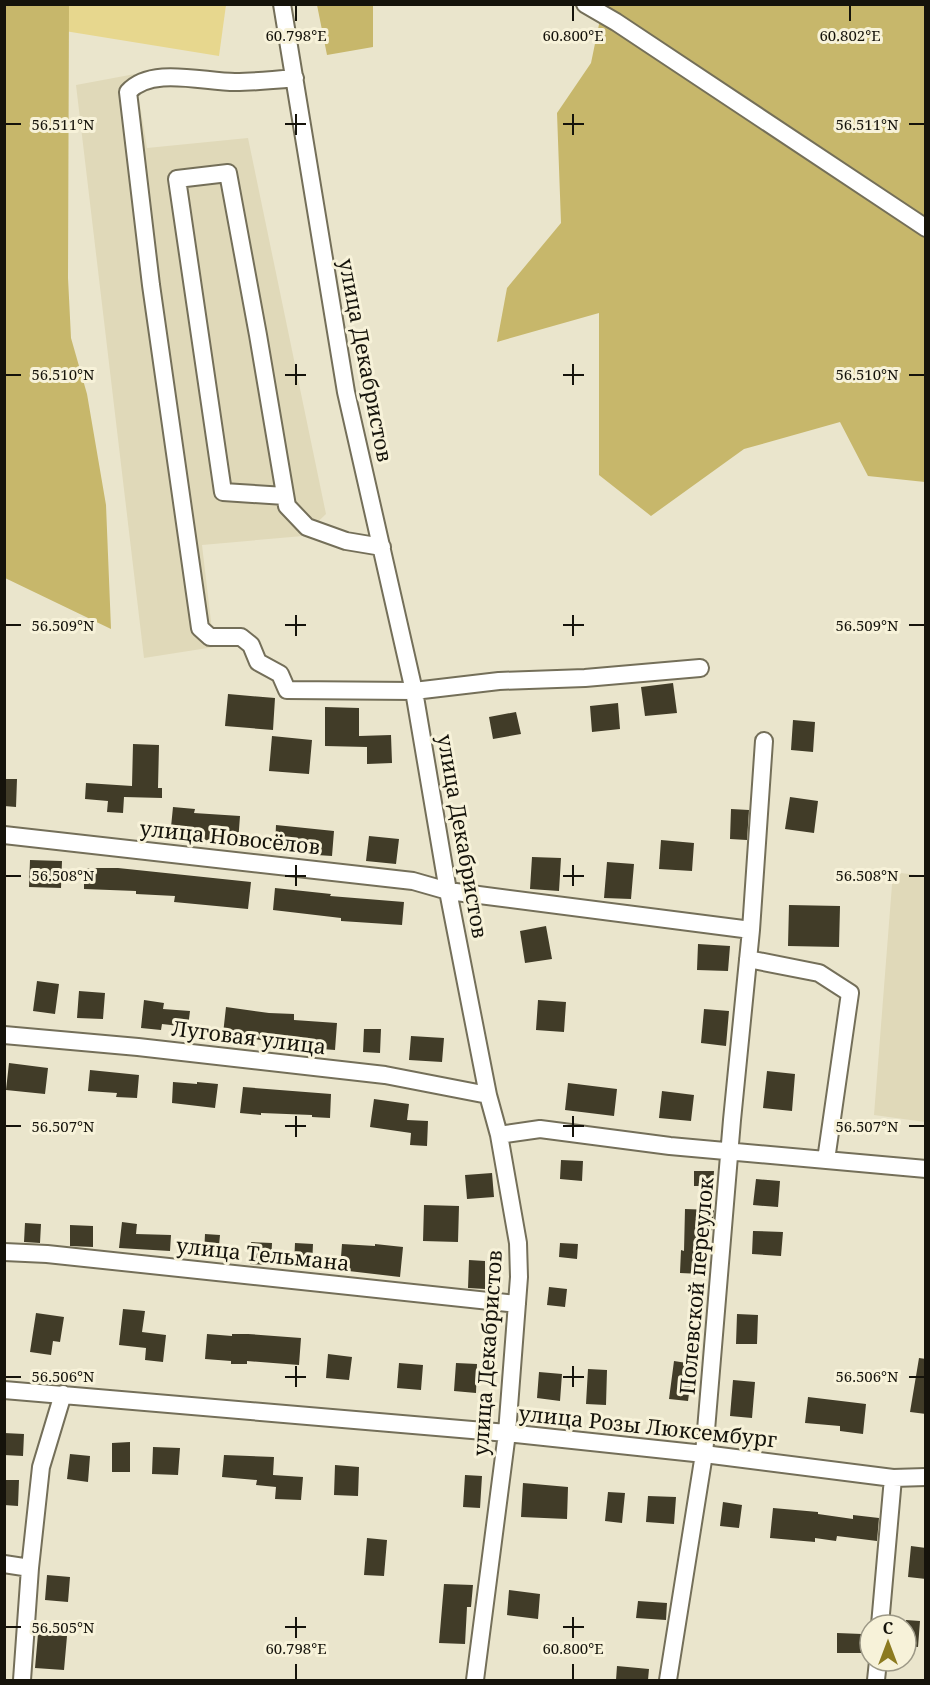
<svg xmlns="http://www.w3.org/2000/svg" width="930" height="1685" font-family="'Noto Serif',serif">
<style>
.built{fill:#e0d9b9}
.green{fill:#e7d78e}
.forest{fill:#c7b76b}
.building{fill:#413c28}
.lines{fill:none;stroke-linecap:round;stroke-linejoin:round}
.minor-casing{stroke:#746f59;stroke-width:20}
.minor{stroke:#fff;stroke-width:16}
.ticks{fill:none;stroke:#15130b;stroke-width:2}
.labels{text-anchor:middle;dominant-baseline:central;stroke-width:6;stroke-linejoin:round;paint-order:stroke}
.street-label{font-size:21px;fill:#15130b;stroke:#f7f2d9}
.ticks-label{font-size:15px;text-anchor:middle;fill:#15130b;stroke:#f7f2d9;stroke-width:6;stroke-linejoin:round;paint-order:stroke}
</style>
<rect width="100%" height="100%" fill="#eae5cc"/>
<!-- built -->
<path class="built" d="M135,74l12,74 101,-10 78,376 -23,22 -101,9 12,102 -70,11 -68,-573z
M893,872l32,4v246l-51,-7z"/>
<!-- green -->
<path class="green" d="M4,5h222l-7,51 -185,-30z"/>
<!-- forest -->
<path class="forest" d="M4,5h65l-1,273 3,60 16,56 19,111 5,124 -106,-51z
M317,5h56v42l-46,8z
M603,5h322v477l-57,-6 -28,-54 -96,27 -93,67 -52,-41v-162l-102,29 10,-54 54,-65 -4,-110 34,-50z"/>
<!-- building -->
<path class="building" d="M673,683l4,30 -32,3 -4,-29z
M228,694l47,4 -2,32 -48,-4z
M618,703l2,26 -28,3 -2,-26z
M325,707l34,1v28l32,-1 1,28 -25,1v-17l-42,-1z
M516,712l5,22 -28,5 -4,-22z
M793,720l22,2 -2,30 -22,-2z
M272,736l40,4 -3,34 -40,-3z
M133,744l26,1 -1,43h4v10l-38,-1 -1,16 -16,-1 1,-11 -23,-2 1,-16 46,3z
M4,779h13l-1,28 -12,-1z
M790,797l28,4 -4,32 -29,-4z
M173,807l22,2 -1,4 46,3 -2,27 -68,-6z
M731,809l18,1 -2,30 -17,-1z
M276,825l58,6 -2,25 -30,-2v-5l-27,-2z
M369,836l30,3 -3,25 -30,-3z
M661,840l33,3 -2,28 -33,-2z
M532,857l29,1 -2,33 -29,-2z
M30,860l32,1 -1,27 -32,-1z
M607,862l27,2 -3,35 -27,-1z
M84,868h34l133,14 -3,27 -74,-7 1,-6 -39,-2v-3l-52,-2z
M275,888l56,6 -1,2 74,6 -2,23 -61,-4v-3l-68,-8z
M789,905l51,1 -1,41 -51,-1z
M546,926l6,33 -27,4 -5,-32z
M698,944l32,2 -2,25 -31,-1z
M37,981l22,3 -4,30 -22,-3z
M79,991l26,2 -2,26 -26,-1z
M144,1000l20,3 -1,6 27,2 -2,16 -26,-3 -1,6 -20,-2z
M538,1000l28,2 -2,30 -28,-2z
M226,1007l43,6 25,1v6l43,3 -2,27 -26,-2v-2l-42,-4v-1l-44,-7z
M704,1009l25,2 -3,35 -25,-3z
M364,1029h17l-1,24 -17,-1z
M411,1036l33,2 -2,24 -33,-2z
M9,1063l39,5 -3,26 -39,-4z
M90,1070l49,5 -2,23 -21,-1 1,-4 -29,-2z
M767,1071l28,3 -3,37 -29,-3z
M173,1082l24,2v-2l21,2 -3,24 -43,-5z
M568,1083l49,6 -3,27 -49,-6z
M243,1087l88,7 -1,24 -18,-1v-2l-51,-2v2l-21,-2z
M662,1091l32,4 -3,26 -32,-3z
M374,1099l35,5 -2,16 21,1 -1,25 -17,-1 1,-12 -41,-6z
M561,1160l22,1 -1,20 -22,-2z
M694,1171h20l-1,15h-19z
M492,1173l2,24 -27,2 -2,-24z
M756,1179l24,2 -2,26 -25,-2z
M424,1205l35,1 -1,36 -35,-1z
M685,1209l29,1 -2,21 -8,-1 -2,44 -22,-1 1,-23 3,1z
M122,1222l15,2 -1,10 35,1 -1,16 -51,-3z
M25,1223l16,1 -1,19 -16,-1z
M70,1225l23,1v21l-23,-1z
M753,1231l30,1 -2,24 -29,-2z
M205,1234l15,1 -2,21 -14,-1z
M251,1242l21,1 -1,22 -21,-1z
M295,1243l18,1 -1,22 -18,-1z
M560,1243l18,1 -1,15 -18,-2z
M342,1244l33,2v-2l28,3 -3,30 -60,-7z
M469,1260l16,1v28l-17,-1z
M549,1287l18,2 -2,18 -18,-2z
M123,1309l22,2 -3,21 24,3 -3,27 -18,-2 1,-12 -27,-3z
M36,1313l28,4 -4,25 -7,-1 -2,14 -21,-3z
M737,1314l21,1 -1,29h-21z
M207,1334l25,2v-2h16l53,4 -2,27 -52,-4v3h-16v-3l-26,-2z
M328,1354l24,3 -3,23 -23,-2z
M919,1358l7,1v55l-16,-2z
M674,1361l19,3 -5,37 -19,-2z
M399,1363l24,2 -2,25 -24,-2z
M456,1363l21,1 -1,29 -22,-2z
M588,1369l19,1 -1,35 -20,-1z
M539,1372l23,2 -2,27 -23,-3z
M733,1380l22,2 -3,36 -22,-2z
M808,1397l58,7 -3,30 -23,-3v-5l-35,-3z
M4,1433l20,1 -1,22 -19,-1z
M130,1442v30h-18v-29z
M153,1447l27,1 -2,27 -26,-1z
M70,1454l20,2 -2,26 -21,-3z
M224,1455l50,2 -1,18 30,2 -2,23 -26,-1 1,-12 -20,-2 1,-5 -35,-3z
M335,1465l24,2 -1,29 -24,-1z
M465,1475l17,1 -2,32 -17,-1z
M4,1480h15l-1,26 -14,-1z
M523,1483l45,4 -1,32 -46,-2z
M608,1492l17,1 -3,30 -17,-2z
M648,1496l28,1 -2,27 -28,-2z
M723,1502l19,3 -3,23 -19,-2z
M773,1508l45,4v2l35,5v-4l26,3 -2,23 -40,-5 -1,5 -21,-3v4l-45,-4z
M367,1538l20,2 -3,36 -20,-1z
M911,1546l15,2v31l-18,-2z
M47,1575l23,2 -2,25 -23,-2z
M444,1584l29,1 -2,22h-4l-2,37 -26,-1z
M509,1590l31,4 -2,25 -31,-4z
M638,1601l29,2 -1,17 -30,-2z
M906,1620l14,1 -2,26 -12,-1z
M837,1633l25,1 -1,19h-24z
M38,1634l29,2 -3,34 -29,-2z
M617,1666l32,3 -1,11h-32z"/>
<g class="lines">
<!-- minor casing -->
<g class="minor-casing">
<path id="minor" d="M282,4l64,388 68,299 34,200 40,204 11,40 19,108 1,34 -12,156 -32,247
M585,4l31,18 310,206
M295,78c-20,2 -41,4 -60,4 -32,0 -84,-16 -107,10l23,193 49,343 10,9h31l10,8 7,17 22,12 7,16 127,1 85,-10 86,-3 115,-10
M285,496l-62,-4 -46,-313 51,-6 30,162 29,171 20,21 39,14 36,6
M4,835l409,46 35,10 303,39
M748,959l71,14 31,20 -24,167
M4,1035l134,12 247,28 103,20
M499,1135l41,-6 130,17 256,23
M4,1252l43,2 470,50
M4,1390l503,43 197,21 189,24 33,-1
M4,1564l26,4
M880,1625l13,-147
M22,1680l8,-112 11,-101 22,-73
M668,1680l36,-226 28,-334 19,-190 13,-189
M876,1680l2,-19"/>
</g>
<!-- minor -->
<use href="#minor" class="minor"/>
</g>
<!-- ticks -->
<path class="ticks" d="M296,6v15M573,6v15M850,6v15M296,114v21M573,114v21M6,124h15M285,124h21M563,124h21M909,124h15M296,364v21M573,364v21M6,375h15M285,375h21M563,375h21M909,375h15M296,615v21M573,615v21M6,625h15M285,625h21M563,625h21M909,625h15M296,865v21M573,865v21M6,876h15M285,876h21M563,876h21M909,876h15M296,1116v21M573,1116v21M6,1126h15M285,1126h21M563,1126h21M909,1126h15M296,1366v21M573,1366v21M6,1377h15M285,1377h21M563,1377h21M909,1377h15M296,1617v21M573,1617v21M6,1627h15M285,1627h21M563,1627h21M296,1664v15M573,1664v15"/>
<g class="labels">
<!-- street labels -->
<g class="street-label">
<text transform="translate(366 360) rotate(79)">улица Декабристов</text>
<text transform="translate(463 836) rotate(80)">улица Декабристов</text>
<text transform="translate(230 837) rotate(6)">улица Новосёлов</text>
<text transform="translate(249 1037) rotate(7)">Луговая улица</text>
<text transform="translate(263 1254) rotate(6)">улица Тельмана</text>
<text transform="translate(696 1286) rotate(-85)">Полевской переулок</text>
<text transform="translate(487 1353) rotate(-86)">улица Декабристов</text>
<text transform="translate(648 1426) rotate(6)">улица Розы Люксембург</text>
</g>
</g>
<g class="ticks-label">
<text x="296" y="41">60.798°E</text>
<text x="573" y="41">60.800°E</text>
<text x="850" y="41">60.802°E</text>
<text x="63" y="130">56.511°N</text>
<text x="867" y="130">56.511°N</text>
<text x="63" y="380">56.510°N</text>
<text x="867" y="380">56.510°N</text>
<text x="63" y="631">56.509°N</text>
<text x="867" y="631">56.509°N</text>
<text x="63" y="881">56.508°N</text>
<text x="867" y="881">56.508°N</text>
<text x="63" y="1132">56.507°N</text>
<text x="867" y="1132">56.507°N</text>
<text x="63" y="1382">56.506°N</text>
<text x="867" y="1382">56.506°N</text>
<text x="63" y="1633">56.505°N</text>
<text x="296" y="1654">60.798°E</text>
<text x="573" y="1654">60.800°E</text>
</g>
<!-- border -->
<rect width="930" height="1685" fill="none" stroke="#15130b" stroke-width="12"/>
<!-- north arrow -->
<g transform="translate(888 1643)"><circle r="28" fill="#f7f2d9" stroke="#9d9987" stroke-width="1.5"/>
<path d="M0-4.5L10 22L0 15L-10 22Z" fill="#8c7a1f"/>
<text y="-9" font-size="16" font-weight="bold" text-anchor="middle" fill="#15130b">С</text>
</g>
</svg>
